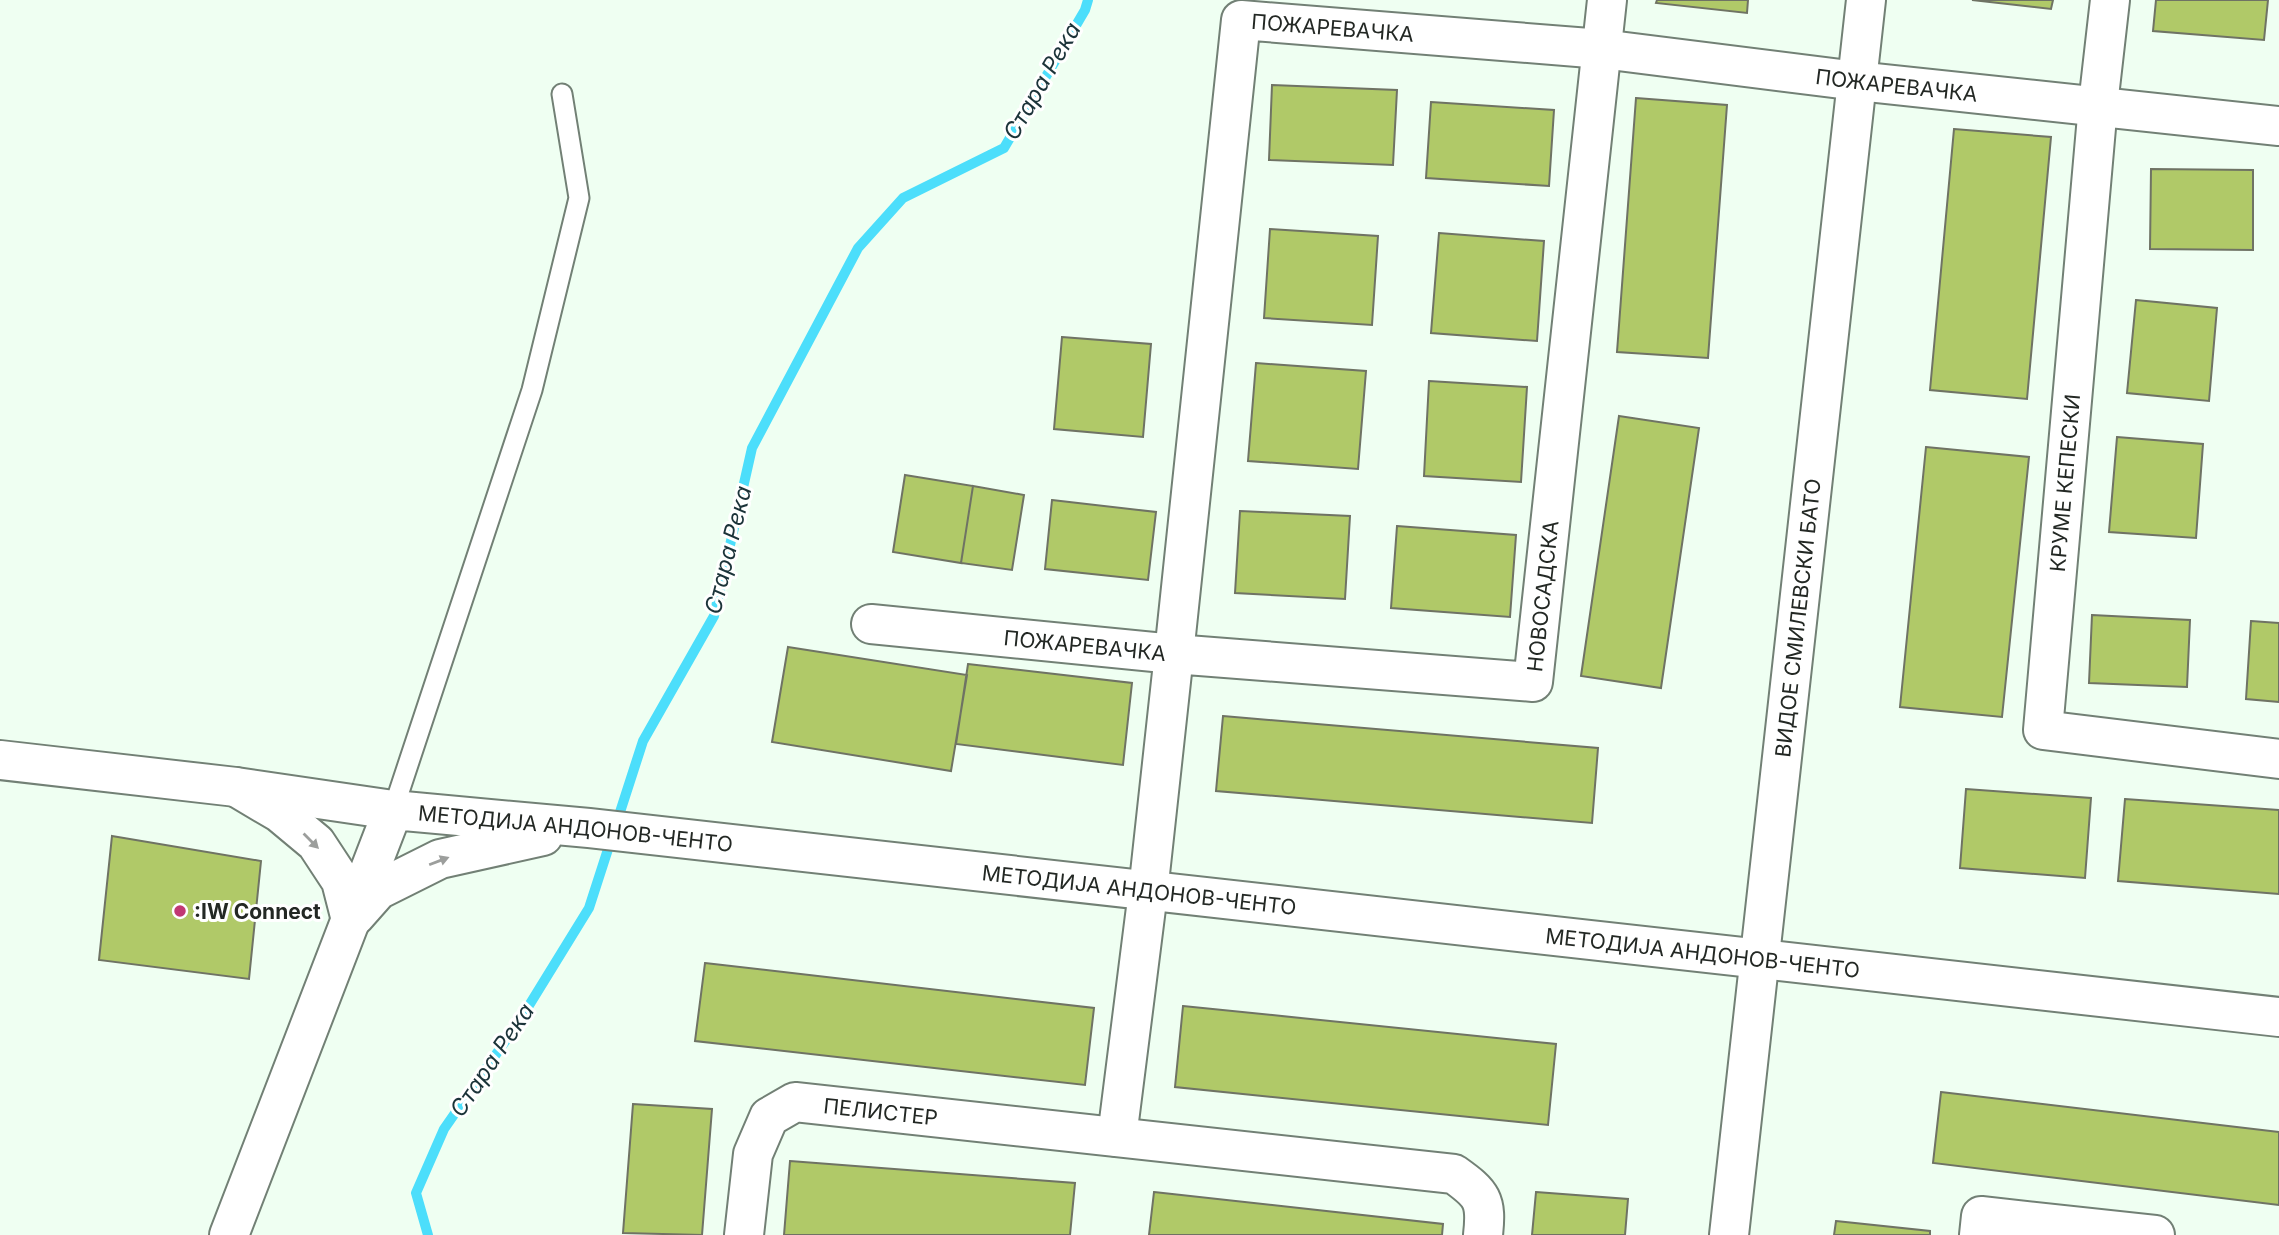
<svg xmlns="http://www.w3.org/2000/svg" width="2279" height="1235" font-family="Inter,sans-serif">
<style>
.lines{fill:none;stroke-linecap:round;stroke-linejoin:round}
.stream{stroke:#4cdefb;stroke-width:10}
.building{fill:#b0c968;stroke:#6f7364;stroke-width:2}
.service-casing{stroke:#728075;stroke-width:23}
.minor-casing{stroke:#728075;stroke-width:42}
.tertiary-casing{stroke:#728075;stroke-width:42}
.service{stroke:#fff;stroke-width:19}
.minor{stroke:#fff;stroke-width:38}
.tertiary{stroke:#fff;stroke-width:38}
.oneway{fill:#9c9e9c}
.poi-dot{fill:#c13873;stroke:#fff;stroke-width:2.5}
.labels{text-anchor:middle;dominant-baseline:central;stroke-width:6;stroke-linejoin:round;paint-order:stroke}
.street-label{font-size:21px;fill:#232824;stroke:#fff}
.poi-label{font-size:21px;font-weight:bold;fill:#232824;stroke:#fff;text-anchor:start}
.water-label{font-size:23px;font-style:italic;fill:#1b3339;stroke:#fff}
</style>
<rect width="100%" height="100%" fill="#effff2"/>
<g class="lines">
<!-- stream -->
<path class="stream" d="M428,1235l-12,-42 28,-64 76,-109 69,-112 54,-167 71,-125 38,-168 106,-200 45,-50 101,-50 81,-138 3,-10"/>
</g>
<!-- building -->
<path class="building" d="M1657,0h91l-1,13 -91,-10z
M1972,0h81l-2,9z
M2156,0h112l-4,40 -111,-9z
M1272,85l125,5 -4,75 -124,-5z
M1636,98l91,7 -19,253 -91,-6z
M1431,102l123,8 -5,76 -123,-8z
M1954,129l97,8 -24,262 -97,-9z
M2151,169l102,1v80l-103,-1z
M1270,229l108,7 -6,89 -108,-7z
M1439,233l105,8 -7,100 -106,-8z
M2136,300l81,8 -8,93 -82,-8z
M1062,337l89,7 -8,93 -89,-8z
M1256,363l110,8 -8,98 -110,-8z
M1429,381l98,6 -6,95 -97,-6z
M1619,416l80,12 -38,260 -80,-12z
M2117,437l86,7 -7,94 -87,-6z
M1926,447l103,10 -27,260 -102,-10z
M905,475l68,11 -12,77 -68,-11z
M973,486l51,9 -12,75 -51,-7z
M1052,500l104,12 -8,68 -103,-11z
M1240,511l110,5 -5,83 -110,-6z
M1397,526l119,9 -6,82 -119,-9z
M2092,615l98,5 -3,67 -98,-4z
M2251,621l28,2v79l-33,-3z
M788,647l179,28 -16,96 -179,-29z
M968,664l164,19 -9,82 -167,-21z
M1223,716l375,32 -6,75 -376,-32z
M1966,789l125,9 -6,80 -125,-10z
M2125,799l154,11v84l-161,-13z
M112,836l149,25 -12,118 -150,-19z
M705,963l389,45 -9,77 -390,-44z
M1183,1006l373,38 -8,81 -373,-38z
M1941,1092l338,40v73l-346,-42z
M633,1104l79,5 -10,126 -79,-2z
M790,1161l285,22 -5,52h-286z
M1154,1192l289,32 -1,11h-293z
M1536,1192l92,7 -3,36h-93z
M1836,1221l94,10v4h-96z"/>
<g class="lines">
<!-- service casing -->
<g class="service-casing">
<path id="service" d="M393,810l139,-420 47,-192 -17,-104"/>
</g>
<!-- minor casing -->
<g class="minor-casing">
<g id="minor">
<path d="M2110,0l-12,105 -55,625 236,29"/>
<path id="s1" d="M871,624l303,30 67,-634 361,29 255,32 422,45"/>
<path d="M0,760l236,27 157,23"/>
<path id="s2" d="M1117,1137l31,-245 26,-238 359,28 74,-682"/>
<path id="s3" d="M744,1235l9,-81 16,-37 26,-15 659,72c28,20 33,26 29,61"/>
<path id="s4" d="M1729,1235l137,-1235"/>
<path d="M1979,1235l2,-19 174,19"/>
</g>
</g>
<!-- tertiary casing -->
<g class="tertiary-casing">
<g id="tertiary">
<path d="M236,787l44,26 36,30 25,38 10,39"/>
<path d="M355,916l23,-26 62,-31 103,-23"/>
<path id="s5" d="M229,1235l164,-425 196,18 1690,189"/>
</g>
</g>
<!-- service -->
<use href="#service" class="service"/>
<!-- minor -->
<use href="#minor" class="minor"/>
<!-- tertiary -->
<use href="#tertiary" class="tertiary"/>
</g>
<!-- one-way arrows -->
<defs><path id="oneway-solid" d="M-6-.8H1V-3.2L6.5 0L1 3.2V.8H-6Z" transform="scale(1.75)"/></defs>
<g class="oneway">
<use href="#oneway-solid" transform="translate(311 841) rotate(45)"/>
<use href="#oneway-solid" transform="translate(439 861) rotate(-21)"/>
</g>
<!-- markers -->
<circle class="poi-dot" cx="180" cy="911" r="7"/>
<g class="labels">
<!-- street labels -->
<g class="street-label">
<text stroke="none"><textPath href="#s1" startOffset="1034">ПОЖАРЕВАЧКА</textPath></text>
<text stroke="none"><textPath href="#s1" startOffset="1601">ПОЖАРЕВАЧКА</textPath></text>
<text transform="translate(2065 483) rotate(-85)">КРУМЕ КЕПЕСКИ</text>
<text stroke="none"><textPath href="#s2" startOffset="933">НОВОСАДСКА</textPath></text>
<text stroke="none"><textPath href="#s4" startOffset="621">ВИДОЕ СМИЛЕВСКИ БАТО</textPath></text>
<text stroke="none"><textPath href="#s1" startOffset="215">ПОЖАРЕВАЧКА</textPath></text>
<text stroke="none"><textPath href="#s5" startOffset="639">МЕТОДИЈА АНДОНОВ-ЧЕНТО</textPath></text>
<text stroke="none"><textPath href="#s5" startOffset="1206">МЕТОДИЈА АНДОНОВ-ЧЕНТО</textPath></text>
<text stroke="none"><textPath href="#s5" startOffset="1773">МЕТОДИЈА АНДОНОВ-ЧЕНТО</textPath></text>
<text stroke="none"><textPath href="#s3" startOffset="238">ПЕЛИСТЕР</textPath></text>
</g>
<!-- poi labels -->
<g class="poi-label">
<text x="194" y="911">:IW Connect</text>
</g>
<!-- water labels -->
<g class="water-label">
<text transform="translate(1042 81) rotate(-60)">Стара Река</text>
<text transform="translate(728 550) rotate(-76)">Стара Река</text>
<text transform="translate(492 1060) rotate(-56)">Стара Река</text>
</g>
</g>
</svg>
